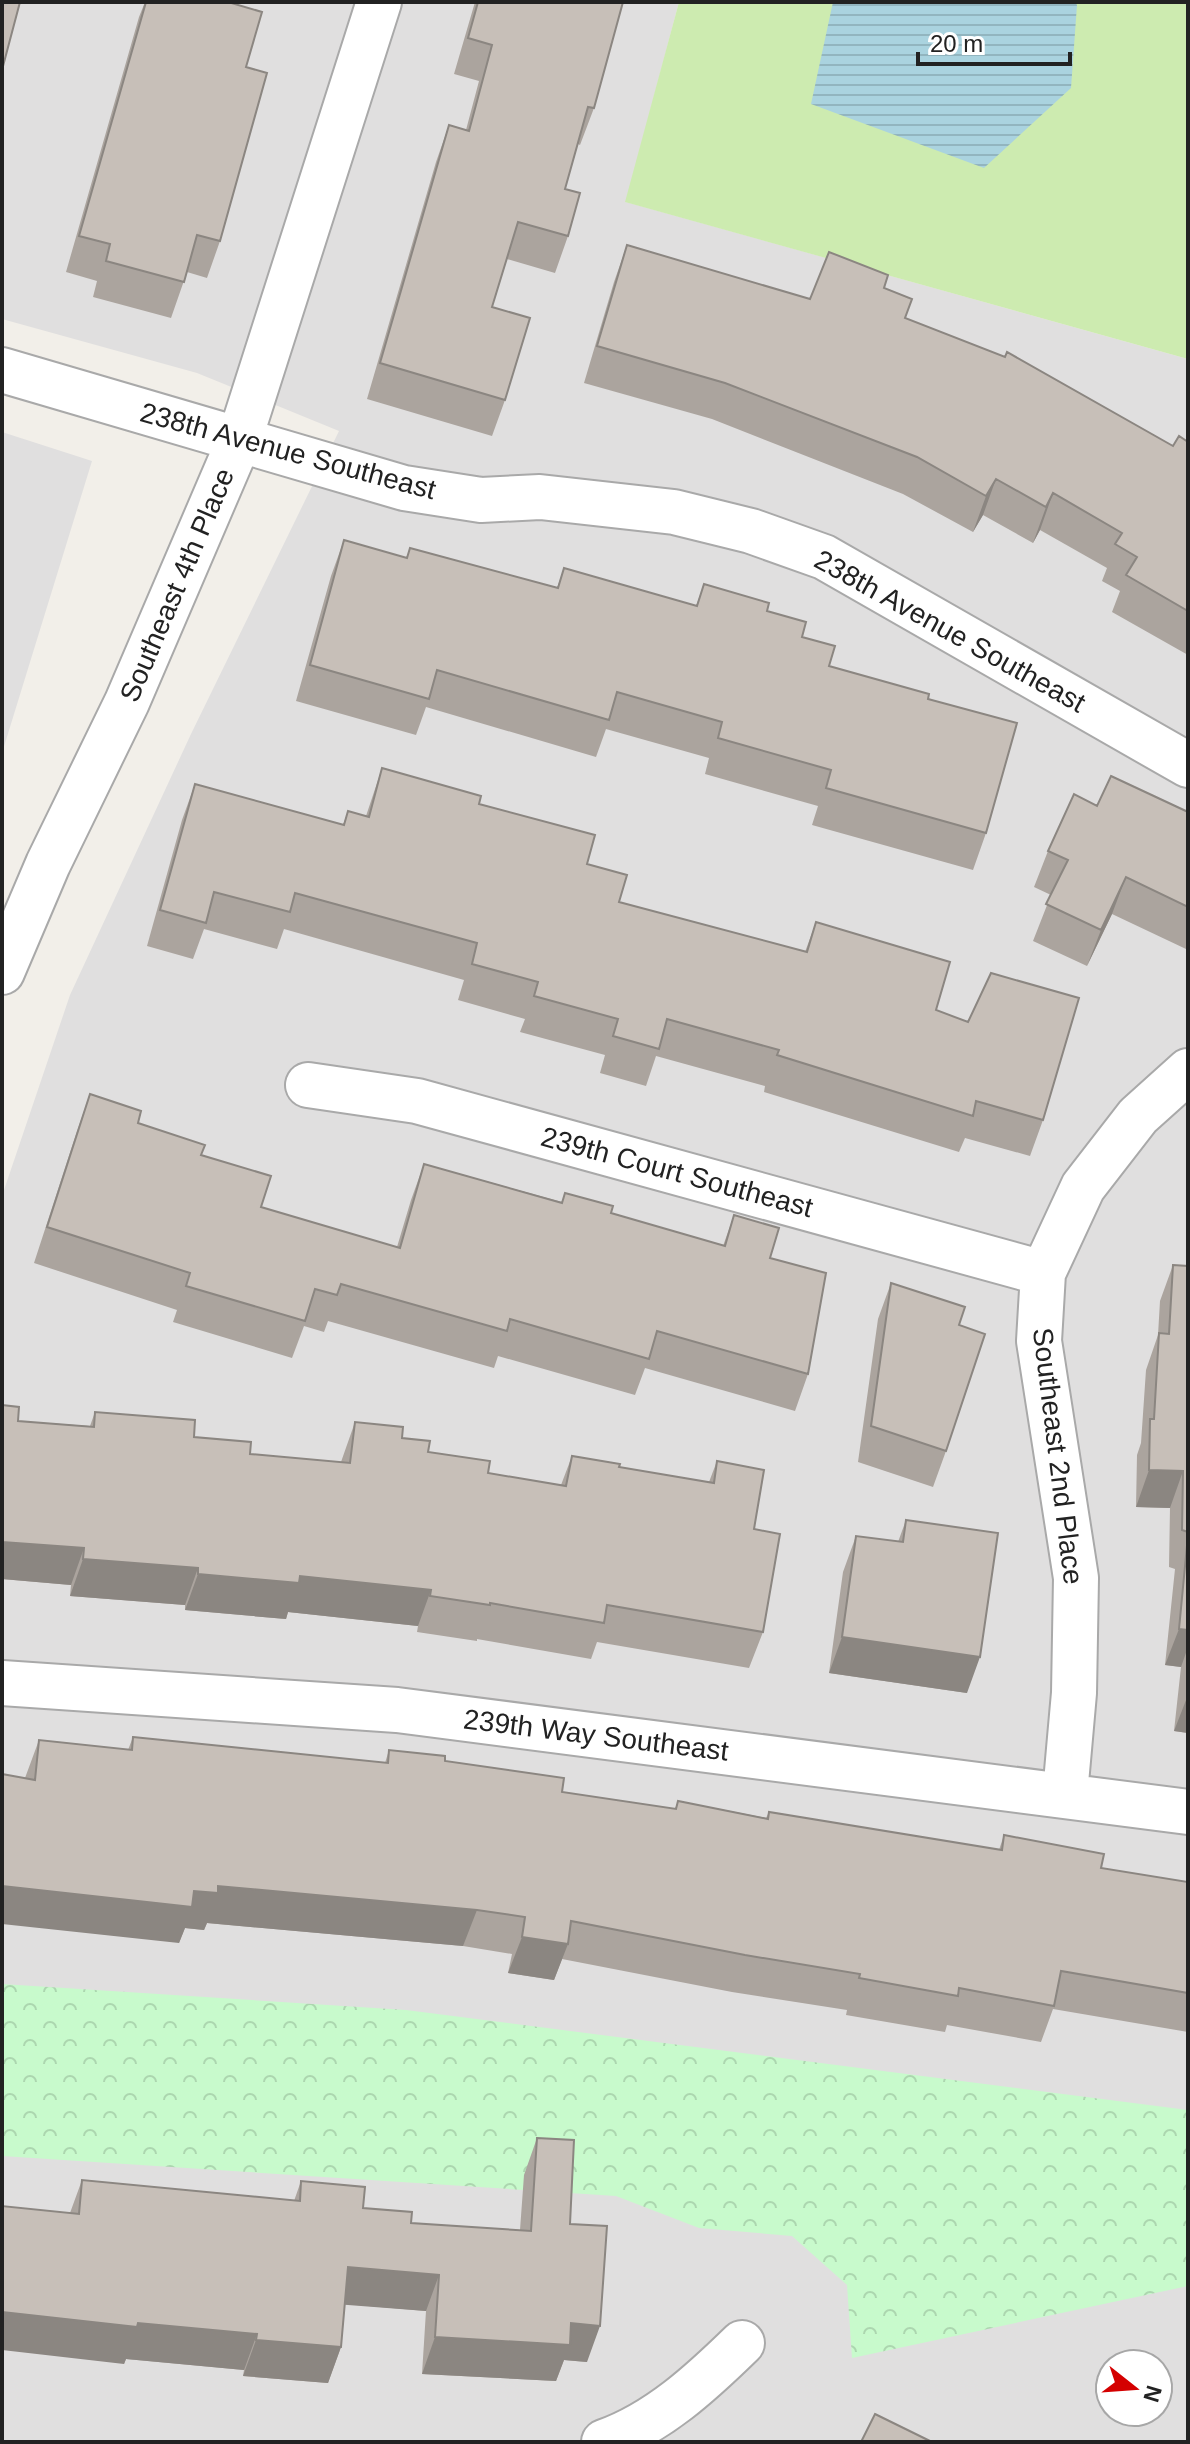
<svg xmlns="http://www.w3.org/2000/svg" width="1190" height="2444" font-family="Arial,sans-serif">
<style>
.residential{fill:#e0dfdf;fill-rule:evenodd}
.grass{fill:#cdebb0}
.park{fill:url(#park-crowns)}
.water{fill:url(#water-rules)}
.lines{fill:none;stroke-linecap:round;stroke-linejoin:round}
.minor-casing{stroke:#a9a9a9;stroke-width:48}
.minor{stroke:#fff;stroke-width:44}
.wall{fill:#aba49e}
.shaded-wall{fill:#8b8681}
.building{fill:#c7bfb8;stroke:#8b8681;stroke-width:2}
.labels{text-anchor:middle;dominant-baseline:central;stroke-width:6;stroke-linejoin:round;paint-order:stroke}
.street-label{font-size:28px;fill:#222;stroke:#fff}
</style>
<defs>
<pattern id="park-crowns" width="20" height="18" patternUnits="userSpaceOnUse" patternTransform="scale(2)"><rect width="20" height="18" fill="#c8facc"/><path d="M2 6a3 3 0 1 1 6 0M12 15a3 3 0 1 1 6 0" fill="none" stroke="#acd6af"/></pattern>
<pattern id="water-rules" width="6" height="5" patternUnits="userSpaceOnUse" patternTransform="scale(2)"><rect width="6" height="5" fill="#aad3df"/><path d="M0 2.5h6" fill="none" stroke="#92b5bf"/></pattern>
</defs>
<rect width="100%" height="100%" fill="#f2efe9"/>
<!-- residential -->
<path class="residential" d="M2,2h677l-53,200 562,157v2083h-1186v-1246l68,-201 121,-261 148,-303 -142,-58 -195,-54zM1110,2364h48v48h-48z
M2,432l90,29 -90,292z"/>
<!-- grass -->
<path class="grass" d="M679,2h509v357l-563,-157z"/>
<!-- park -->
<path class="park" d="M2,1984l404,26 782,100v176l-336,72 -5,-73 -55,-49 -93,-8 -83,-32 -614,-40z"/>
<!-- water -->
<path class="water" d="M833,2h242l2,3 -6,83 -87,80 -173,-64z"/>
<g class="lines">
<!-- minor casing -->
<g class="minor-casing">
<path id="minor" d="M2,370l402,118 77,12 59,-3 134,15 77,19 73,26 364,208
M2,972l46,-108 79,-162 112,-261 140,-439
M308,1085l109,16 626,172
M2,1683l395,27 791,102
M1065,1794l9,-101 2,-115 -37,-237 4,-68 40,-86 55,-71 50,-45
M604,2442c54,-19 98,-60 138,-99"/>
</g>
<!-- minor -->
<use href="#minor" class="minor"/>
</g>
<!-- wall -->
<path class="wall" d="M145,2h83l-8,239 -13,37 -20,-6 -16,46 -78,-21 4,-16 -31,-9 73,-255z
M475,2h148l-29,106 -14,37 -2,-1 -13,45 3,47 -13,37 -48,-14 -15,48 13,93 -13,36 -125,-37 69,-237 13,-37 17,5 13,-49 -25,-7z
M627,245l183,54 74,-11 28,11 -7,19 268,128 15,-4v213l-76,-43 8,-21 -18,-10 5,-13 -67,-38 -7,13 -50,-28 -10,17 -70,-38 -191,-75 -128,-36 30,-101z
M344,540l63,18 150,30 7,-20 132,38 8,-22 63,27 35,26 27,29 99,33 58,134 -13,37 -161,-45 6,-19 -113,-32 4,-16 -103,-29 -10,28 -170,-50 -10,28 -120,-34 35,-125z
M382,768l97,36 108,60 32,38 186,50 11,-30 120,88 107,110 -13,36 -65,-18 -6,14 -195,-60 1,-6 -109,-30 -10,30 -46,-13 5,-18 -85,-23 5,-13 -67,-19 6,-20 -180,-51 -7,20 -73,-20 -11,30 -46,-13 35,-126 13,-36 148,41 5,-14 18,5z
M1097,806l91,6v133l-2,4 -74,-35 -25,52 -54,-25 18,-46 -17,-8 14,-36z
M90,1094l48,29 63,32 60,52 136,40 14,-47 13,-36 138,38 3,-9 46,20 112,33 11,-31 36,43 38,116 -13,37 -150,-43 -10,27 -137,-39 -4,12 -166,-47 -4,11 -20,-6 -12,32 -119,-36 4,-12 -143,-47 43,-132z
M1173,1265l15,1v467l-14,-2 7,-64 -16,-2 10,-96 -6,-2 1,-59 -34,-1 1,-52 4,-12 5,-73 12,-35 2,-34z
M891,1283l68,42 -13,126 -13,36 -75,-25 20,-143z
M2,1405l16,16 72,5 5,-14 99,25 56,17 91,8 14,-40 47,16 26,14 60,21 73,12 11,-29 47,11 90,15 8,-21 37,68 9,103 -14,36 -152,-26 -6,17 -114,-20v2l-60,-9 1,-6 -130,-14 -2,7 -101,-9v-5l-115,-9 1,-11 -69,-6z
M906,1520l61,173 -138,-20 14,-101 13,-36 42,6z
M133,1737l252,26 4,-13 56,11 117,31 113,17 3,-8 88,17 3,-6 230,38 5,-15 97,33 87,14v150l-135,-23 -12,33 -94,-17 -2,7 -99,-17 1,-5 -115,-18 -170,-33 -8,21 -46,-7 4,-19 -49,-8 -256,-23 -3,7 -19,-2 -6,15 -154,-165 14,-38 89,10z
M537,2138l33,86 17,138 -23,-2 -8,21 -134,-7 4,-63 -81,-7 -4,43 -13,36 -85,-7 1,-6 -118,-11 -2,5 -54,-151 12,-33 212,21 7,-20 62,27 48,15 109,7 4,-55z"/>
<!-- shaded-wall -->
<path class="shaded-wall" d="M996,479l-13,36 -10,17 13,-36z
M1053,493l-13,37 -7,13 13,-36z
M1126,877l-14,37 -25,52 14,-36z
M1149,1470l34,1 -13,37 -34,-1z
M2,1542l82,6 -13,37 -69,-6z
M83,1559l115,9 -13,37 -115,-9z
M198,1574l102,2 131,14 -13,36 -130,-14 -2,7 -101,-9z
M1179,1629l9,1v17l-7,20 -16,-2z
M842,1637l138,20 -13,36 -138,-20z
M1188,1695v38l-14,-2z
M2,1886l192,5 24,-5 259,24 -14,36 -256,-23 -3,7 -19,-2 -6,15 -177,-19z
M522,1937l46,7 -14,36 -46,-7z
M348,2267l91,8 -13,36 -91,-7z
M2,2312l136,11 119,11 -13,36 -118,-11 -2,5 -122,-14z
M571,2323l29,3 -13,36 -23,-2 -8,21 -134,-7 13,-37z
M256,2340l85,7 -13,36 -85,-7z"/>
<!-- building -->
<path class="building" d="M2,2h18l-18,68z
M146,2h82l34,10 -16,55 21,6 -47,168 -23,-6 -13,47 -78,-21 4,-17 -31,-8z
M478,2h145l-29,106 -6,-1 -23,82 15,4 -12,43 -50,-14 -26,85 38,11 -25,82 -125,-37 69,-238 20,6 23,-86 -24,-7z
M627,245l183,54 19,-47 59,23 -4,13 28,11 -7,19 100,39 2,-5 166,94 6,-10 9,6v169l-62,-36 11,-18 -22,-13 7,-11 -69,-40 -7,14 -50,-28 -10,17 -69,-39 -192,-74 -128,-37z
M344,540l63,18 3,-10 148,40 6,-20 133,38 7,-22 65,19 -2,8 39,11 -4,15 33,9 -6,20 100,28 -1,5 89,24 -31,110 -160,-45 5,-18 -113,-32 4,-16 -105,-30 -8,28 -172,-50 -8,29 -119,-34z
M382,768l99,28 -2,8 116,31 -8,29 40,11 -8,27 188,50 9,-30 134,40 -14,48 32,12 23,-49 88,25 -36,122 -67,-19 -3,15 -196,-61 2,-5 -112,-31 -8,30 -46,-13 5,-17 -84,-23 4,-14 -66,-18 5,-21 -182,-50 -5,19 -76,-20 -8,31 -46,-13 35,-126 149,41 4,-14 21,6z
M1111,776l77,36v95l-62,-30 -25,53 -55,-26 22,-44 -20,-9 26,-57 23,12z
M90,1094l51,17 -3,12 67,22 -4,10 70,21 -10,31 139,41 24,-84 138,39 3,-10 48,13 -2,7 114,33 9,-31 45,13 -9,30 56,15 -18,101 -151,-43 -8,28 -139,-40 -3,12 -166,-47 -4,11 -22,-6 -10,32 -119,-35 4,-13 -143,-46z
M1173,1265l15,1v266l-6,-2 1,-59 -34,-1 1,-51h4l5,-86 10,1z
M891,1283l74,24 -6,18 26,9 -39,117 -75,-25z
M2,1405l17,2 -1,14 76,6 1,-15 100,8 -1,17 57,5 -1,12 100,9 5,-41 48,5 -1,11 28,3 -2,11 62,9 -2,12 78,13 6,-30 48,8 -1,3 95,16 3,-22 47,9 -10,59 26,5 -17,98 -156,-27 -3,18 -114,-20v2l-60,-9 1,-6 -131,-14 -1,7 -101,-9v-6l-115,-9 1,-11 -82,-6z
M906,1520l92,13 -18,124 -138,-20 14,-101 47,6z
M1188,1535v95l-9,-1z
M133,1737l255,26 1,-13 56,6v5l119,17 -2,14 114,17 2,-8 90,18 1,-7 233,38 2,-15 100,19 -3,14 87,14v111l-127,-22 -7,35 -95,-18 -1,8 -99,-18 1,-4 -115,-19 -174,-34 -3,23 -46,-7 3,-20 -48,-7 -259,-24v7l-24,-2 -2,16 -190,-21v-112l33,6 4,-40 93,10z
M537,2138l37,2 -4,84 37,2 -7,100 -29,-3 -1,22 -135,-8 4,-62 -91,-8 -7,80 -85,-7 1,-6 -119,-11 -1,4 -135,-15v-106l77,8 3,-34 218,21 1,-20 64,6 -2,21 49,4 -1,11 120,8z
M875,2414l57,28h-71z"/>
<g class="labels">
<!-- street labels -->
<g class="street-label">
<text transform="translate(288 451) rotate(15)">238th Avenue Southeast</text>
<text transform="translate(177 585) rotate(-67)">Southeast 4th Place</text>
<text transform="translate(950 631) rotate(29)">238th Avenue Southeast</text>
<text transform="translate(677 1172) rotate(15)">239th Court Southeast</text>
<text transform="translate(1058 1456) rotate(83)">Southeast 2nd Place</text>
<text transform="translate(596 1735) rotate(7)">239th Way Southeast</text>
</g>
</g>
<!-- border -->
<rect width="1190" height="2444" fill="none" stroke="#222222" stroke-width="8"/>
<!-- north arrow -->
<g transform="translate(1134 2388) rotate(107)"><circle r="38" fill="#ffffff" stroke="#a7a7a7" stroke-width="2"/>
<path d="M0-6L14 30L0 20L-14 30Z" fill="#d40000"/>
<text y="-12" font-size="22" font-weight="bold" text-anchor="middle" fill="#222222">N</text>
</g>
<!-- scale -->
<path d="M918 52v12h152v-12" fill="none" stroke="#222222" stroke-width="4"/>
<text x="930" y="52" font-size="24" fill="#222222" stroke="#ffffff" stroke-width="6" paint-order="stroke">20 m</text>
</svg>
